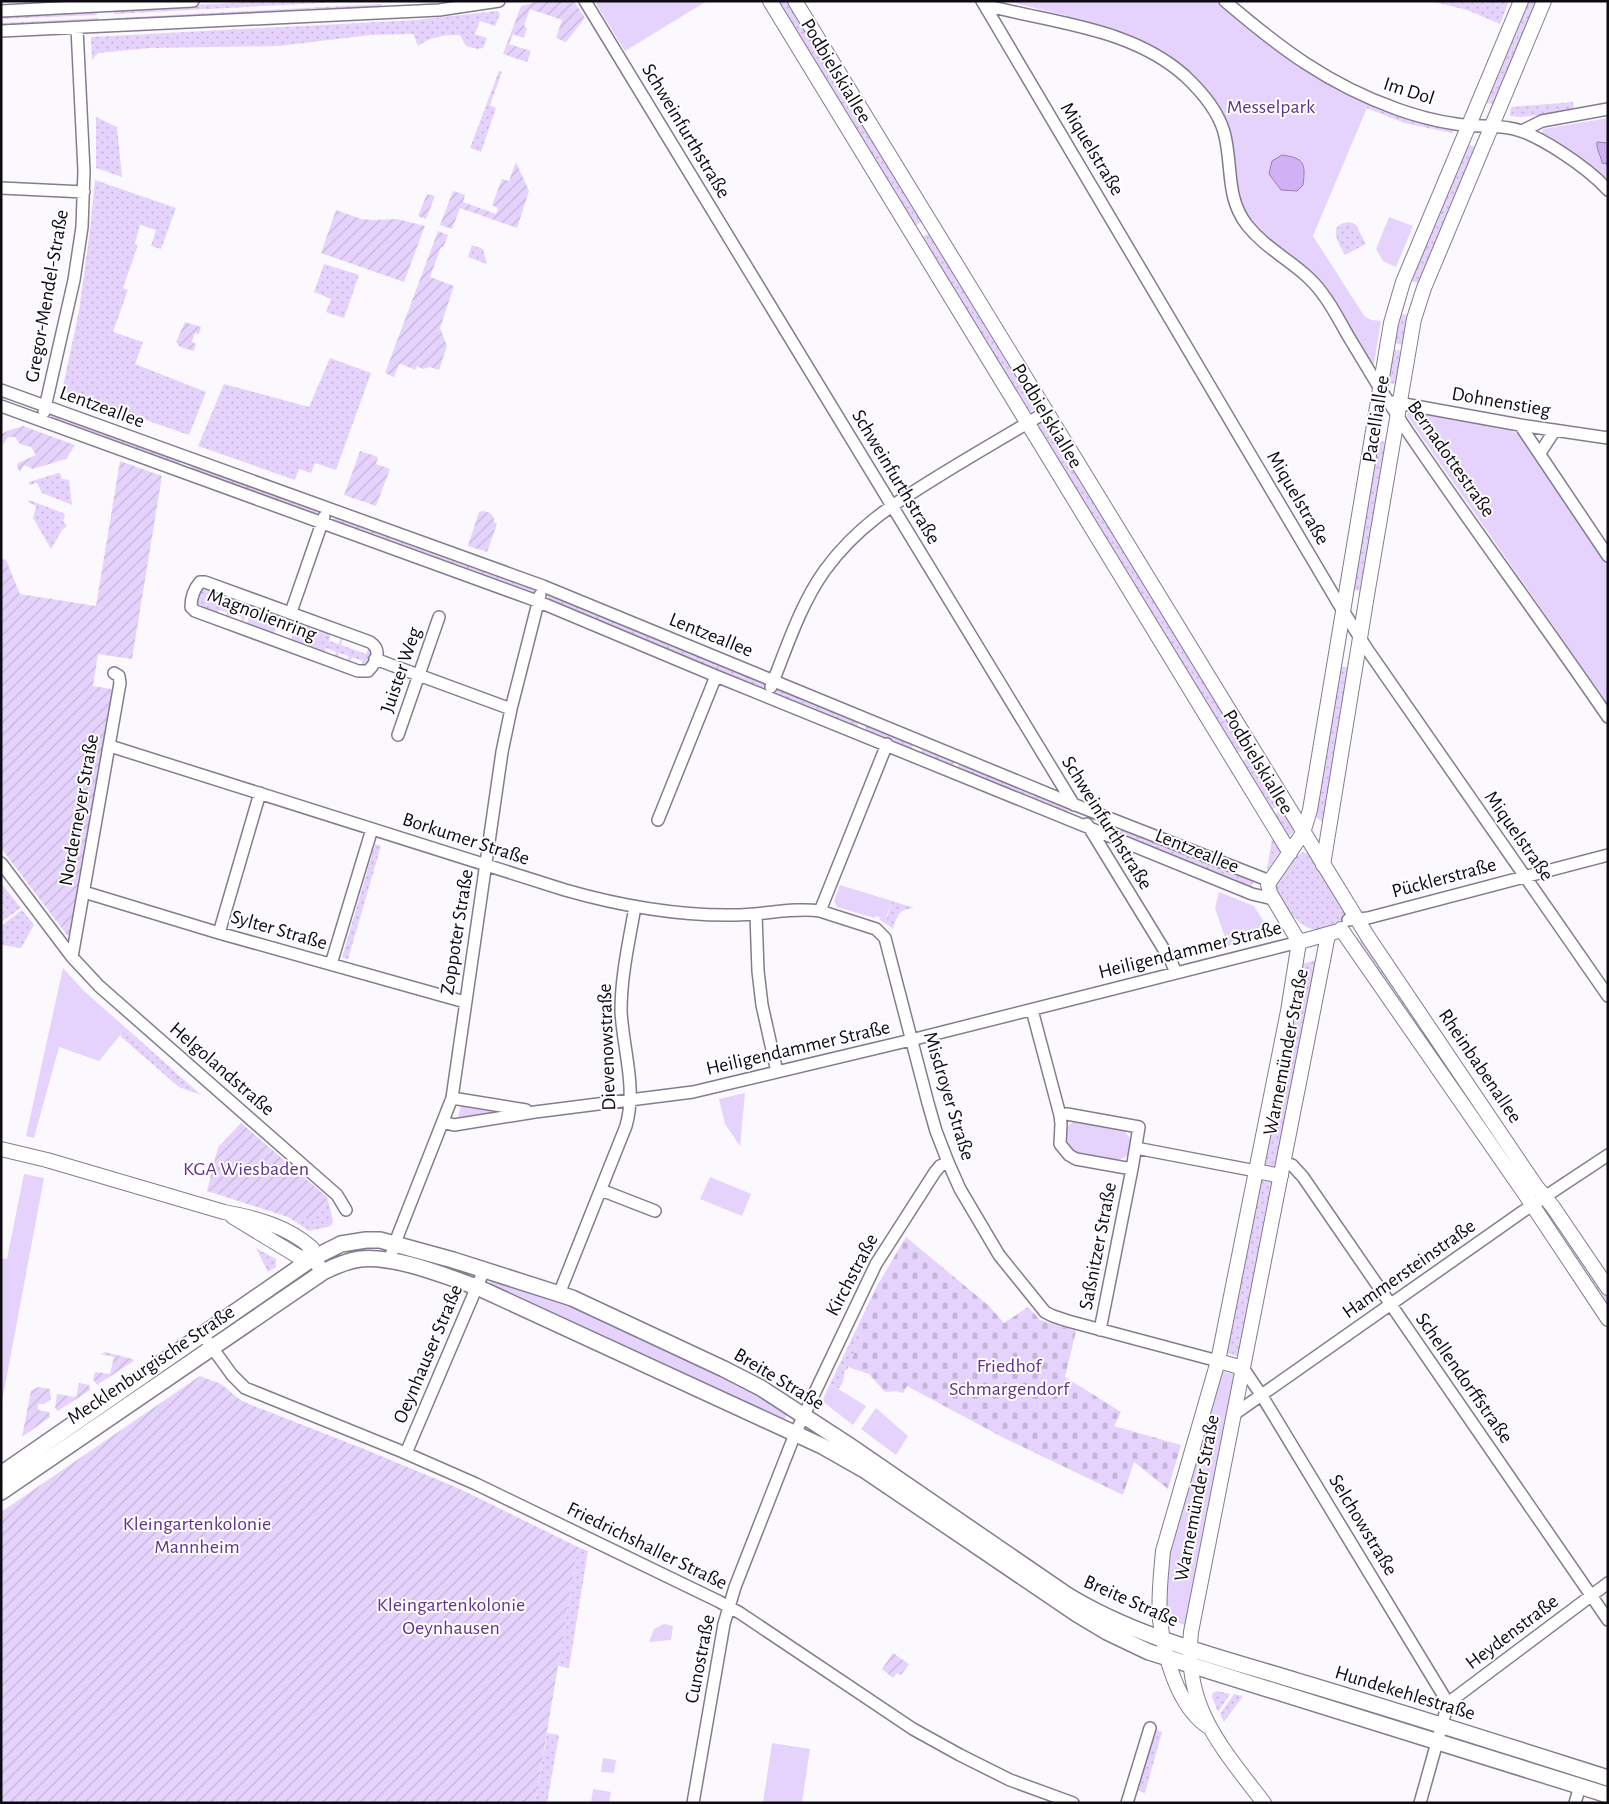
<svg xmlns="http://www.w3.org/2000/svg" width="1609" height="1804" font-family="'Alegreya Sans',sans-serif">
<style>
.grass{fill:url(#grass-dots)}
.cemetery{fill:url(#cemetery-stones)}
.park{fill:#e6d3fd}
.garden{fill:url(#garden-furrows)}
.water{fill:#d1b1f4;stroke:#967fb0}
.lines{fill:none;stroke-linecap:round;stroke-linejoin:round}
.minor-casing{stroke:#847c8e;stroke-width:14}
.tertiary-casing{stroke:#847c8e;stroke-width:16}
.secondary-casing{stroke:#847c8e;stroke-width:18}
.minor{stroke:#fff;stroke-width:11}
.tertiary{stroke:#fff;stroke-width:14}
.secondary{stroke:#fff;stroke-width:15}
.labels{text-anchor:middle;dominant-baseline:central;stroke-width:4;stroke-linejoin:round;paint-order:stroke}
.street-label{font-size:20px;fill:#0d0a11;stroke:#fff}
.park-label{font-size:20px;fill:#64308f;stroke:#fff}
</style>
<defs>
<pattern id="grass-dots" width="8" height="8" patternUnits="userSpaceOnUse" patternTransform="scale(1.25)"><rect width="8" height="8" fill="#e6d3fd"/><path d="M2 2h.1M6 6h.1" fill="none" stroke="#c4b4d8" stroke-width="1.8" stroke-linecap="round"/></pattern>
<pattern id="cemetery-stones" width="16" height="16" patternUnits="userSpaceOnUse" patternTransform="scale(1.25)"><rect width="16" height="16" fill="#e6d3fd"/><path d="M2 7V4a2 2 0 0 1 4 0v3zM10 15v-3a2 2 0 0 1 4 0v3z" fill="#c4b4d8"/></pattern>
<pattern id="garden-furrows" width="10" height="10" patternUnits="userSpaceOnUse" patternTransform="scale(1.25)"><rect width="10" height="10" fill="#e6d3fd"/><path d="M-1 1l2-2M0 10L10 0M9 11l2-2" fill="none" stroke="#c4b4d8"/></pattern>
</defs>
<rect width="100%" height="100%" fill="#fbf9fe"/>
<!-- grass -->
<path class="grass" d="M269,1h91l-246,13v-5z
M776,1h13l134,220 -10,6z
M1431,1h78l-9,23 -33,-14z
M1525,1h14l-43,103 -13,-1z
M381,4v5l-266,13v-4z
M97,10v5l-96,4v-4z
M497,11l3,3 -5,12 -15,-5 -5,13 12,4 -4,10 -6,1 -11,-3 -6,-11c-15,0 -29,1 -42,11l-5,-12 -43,1 -91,11 -129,2 -52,5 -6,7 -1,-23 325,-17z
M98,18v5l-97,4v-4z
M499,71l3,1 -12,33 6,3 -15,44 -11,-4z
M1573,102l1,9 -53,6 -11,-1 1,-9z
M1369,103l85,25 -2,5 -47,-10 -39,-15z
M96,117l21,10 5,50 -26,-9z
M1466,143l11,5 -56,136 -12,-4z
M95,180l81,28 -15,41 -10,-3 5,-16 -16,-5 -5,19 3,1 -15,43 5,2 -15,42 30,10 -8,22 71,28 -17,43 -127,-44 17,-80 11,-81z
M1350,222l6,3 10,19 -21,11c-7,-13 -19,-31 5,-33z
M930,233l107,175 -10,5 -107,-175z
M472,245l11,4 4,15 -19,-7z
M324,264l35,11 -15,43 -18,-6 5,-13 -17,-7z
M1399,313l11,3 -7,29 -11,-2z
M1391,349l12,2 -6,33 -11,-1z
M330,358l41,15 -35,97 -21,-7 -4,10 -12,-4 -4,11 -97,-34 26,-62 85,23z
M50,413l131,46 -2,7 -130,-48z
M1044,420l201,329 -9,5 -201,-329z
M1376,441l12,1 -25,150 -11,-3z
M193,463l131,48 -3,6 -131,-47z
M58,473h2l2,6 7,1 3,25 -30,-12 -5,-10 -8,2v-3l3,-1z
M29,500l34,13 2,2 -2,6 4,5 -5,4 -11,19 -18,-31 3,-12 -8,-4z
M336,515l198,73v3l-2,2 -199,-71z
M205,587l19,7 -3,7 10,4 3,-7h3l-2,8 9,4 3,-8 3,1 -8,22 -2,-1 2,-7 -10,-3 -2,6 -5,-1 2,-7 -8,-2 -2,6 -19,-7 -3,-7 7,-13z
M549,595l64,24 153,65 -1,6 -108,-43 -107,-46 -2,-4z
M326,631l5,2 -2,8 10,3 2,-7 2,1 -2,7 25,9 3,-7 4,5 -4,13 -8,3 2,-7 -11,-4 -3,7 -2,-1 2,-7 -10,-3 -2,7 -3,-1 2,-7 -10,-4 -2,7 -6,-2z
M1339,666l12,2 -26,157 -10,-10z
M778,689l80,32v5l-3,1 -79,-32 -1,-4z
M867,725l46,19 -1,5 -46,-18 -1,-3z
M923,748l32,12 -3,7 -32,-14z
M1249,757l31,48 -10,6 -29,-49z
M960,762l110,46 -2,4 -111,-43z
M1283,809l11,21 -6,8 -16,-22z
M1100,820h2l152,61 -3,7 -152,-62z
M1273,832l7,16v4l-13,18z
M375,844l6,2 -33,113 -6,-1z
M1303,852l6,2 37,57c-2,7 -6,11 -13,14 -28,17 -47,-16 -58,-38v-2l21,-29z
M1,883l20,25 -20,14z
M892,901l22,7c-16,2 -16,6 -21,21l-14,-10 1,-2 7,1z
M22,910l12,15 -13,23 -20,-3v-19z
M1364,939l170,249 -7,4 -171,-250z
M1320,959l-42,209 -16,-3 40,-201z
M126,1028l75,67 -22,-8 -59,-51z
M1258,1180l17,3 -35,174 -17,-5z
M327,1197l6,23 -2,6 -22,5 -13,-9 23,-8z
M1550,1210l58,84v19l-66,-98z
M256,1248l20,11v8l-8,5z
M855,1332l7,4 -15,34h-2l-2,11 -4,8 -9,-5z
M578,1547l10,4 -19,117 -11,-2z
M1211,1660l209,63 -2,7 -206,-63z
M1217,1691l13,3 -12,18 -6,-15 1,-4z
M1234,1694l9,2 -19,26 -4,-8z
M1154,1729l8,3 -17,61 -8,-3 -1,-2z
M547,1733l12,2 -12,68h-12z
M1452,1733l114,36 -2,7 -114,-36z"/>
<!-- cemetery -->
<path class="cemetery" d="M906,1237l83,69 15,17 24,-16 12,13 36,11 -11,46 56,35 -7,14 67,19 -13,44 -34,-27 -11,33 -121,-58 -95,-51 -4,7 -6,-2 -12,1 -16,-18 -21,-7 14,-31 -7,-4 22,-46z"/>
<!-- park -->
<path class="park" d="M594,1h113l-82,50z
M1007,1h209l58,48 25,17 41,24 29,13 -56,133 52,81 7,3 9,1 -8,48 -59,-93 -62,-52 -12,-19 -10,-55 -41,-76 -121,-53v-5z
M1608,118v65l-67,-46 2,-8z
M1389,217l24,9 -17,41 -13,-6 -7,-12z
M1411,410l95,18 14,7 7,7 81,122v141l-201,-289 1,-5z
M253,605l28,10 -8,21 -27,-10z
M297,621l29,10 -8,22 -28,-11z
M840,885l52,16 -6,17 -11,-2v2l-38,-11 -3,-6z
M1219,892l35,14 10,16 -1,11 -35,13 -13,-38z
M63,968l21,23 42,37 -27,33 -40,-14 -25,91 -8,-2z
M745,1093l-5,53 -15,-22 -6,-25z
M462,1102l35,6v8l-40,5z
M1078,1120l46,11c5,5 9,10 7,17 -6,21 -31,8 -45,6 -3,0 -5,1 -8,1 -4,-1 -9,-6 -13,-9l1,-18 5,-5z
M24,1174l20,4 -43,229v-149l6,1z
M710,1177l41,17 -9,22 -42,-17z
M492,1279l83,27 167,78 46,28 -5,10 -294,-134z
M1220,1371l16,4 -49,251 -20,-8 -1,-20 3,-51z
M830,1384l36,22 -13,19 -31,-24z
M876,1408l32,28 -12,19 -35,-26z
M664,1624l9,2 -2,14 -22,2 5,-13z
M772,1743l38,6 -8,54h-39z
M603,1758l13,2 -2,13 -13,-1z
M593,1789l18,3 -2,11h-18z"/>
<!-- garden -->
<path class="garden" d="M540,1h34l11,17 -19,24 -10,-4 6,-18 -32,-11 -6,17 3,2 -3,10 -11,-4 -4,10 22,7 -4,11 -24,-8 18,-48z
M516,162l13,29 -12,37 -57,-20 -8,21 -12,-4 13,-34 12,4 -2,7 33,12 2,-6 -6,-3 10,-26 7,2z
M427,194l8,2 -9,23 -8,-3z
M336,210l25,9 11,1 25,-1 28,7 -21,56 -83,-29z
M438,231l10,4 -5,13 -2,-1 -11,30 24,9 -14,42 7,18 -8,24 -9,-3 -7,2 -6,-3 -2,4 -14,-6h-2l-5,13 -9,-4z
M185,322l16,5 -2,7 -4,-1 -3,9 4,2 -2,7 -14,-4 -4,-5z
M23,426l52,19 -9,14 -33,10 -9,-4 -4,7 -3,-5 1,-4 18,-8 -5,-8 -11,-3 -5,-7h-7l-5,8 -1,-11 5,-3z
M360,451l18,6 -2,7 14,5 -14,37 -32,-11z
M120,461l42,15 -30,183 -34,-5 -5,32 18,3 1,4 -38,243 -7,-1 -66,-87v-289l5,1 14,34 76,12z
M482,511c7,0 13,4 12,11l3,2 -10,28 -19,-6 11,-34z
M241,1123l86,74 -8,17 -23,8 -8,-5 -81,-26 11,-44z
M105,1352l28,7 1,2 -37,24 -4,-6 2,-7 15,2 4,-17 -13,-3z
M200,1376l21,8 18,15 10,5 115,45 96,40 118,58 -43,256h-534v-291z
M79,1383l10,2 1,5 -32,21 -3,-3 2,-14 19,3z
M38,1387l12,2 1,10 -7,5h-6v6l11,2 1,5 -28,20 9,-46z
M893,1653l16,11 -8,11 -4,-2 -4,5 -11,-9z"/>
<!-- water -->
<path class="water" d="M1597,142l11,1v21l-6,-1c-1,-8 -6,-13 -5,-21z
M1282,155c22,3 24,8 21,30l-6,6 -16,-1 -12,-16 3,-13z"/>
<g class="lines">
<!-- minor casing -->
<g class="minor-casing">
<path id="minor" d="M585,1l489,804
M982,1l355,600 30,48 241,347
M1225,1c55,47 102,83 172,108 19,7 39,12 59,15 18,3 36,1 53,4 28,4 80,41 99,62
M987,10l5,-3 18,4c61,14 127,22 175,65 16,15 33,35 39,56 9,32 1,65 23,93 21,27 55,40 75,68 11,14 19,31 28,46 17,29 35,58 54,87 66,98 137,193 204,291
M1,11l192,-10
M1,31l438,-21 60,-9
M1522,131l20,-10 66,-12
M1,188l83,4
M1,390l542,196 530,218 197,77
M1393,402l127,23 88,13
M1,406l536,195 179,75 536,218 21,5
M44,412l30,-132 8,-53 2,-56 -7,-143
M1520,425l88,131
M1540,453l15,-23
M200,582h5l165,60c12,8 7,20 -2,29h-10l-163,-60 -4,-4c0,-8 3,-18 9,-25z
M291,612l33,-95
M375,659l136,50
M771,687c16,-40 29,-82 54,-117 33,-45 70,-67 117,-96 34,-21 69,-41 104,-62
M398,735l41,-118
M887,744l-67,167 56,18 9,9 43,165 8,28 12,31 12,27 39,66 46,57 8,4 15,5 150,40
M110,746l455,144c56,16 112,26 170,25 27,0 60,-8 85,-4
M658,820l58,-144
M1087,824l84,137 5,12
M1,863l71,94 27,29 238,209 9,15
M84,892l135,41 246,69
M756,915l2,56 4,34 15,67
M1348,920l20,-2 240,-63
M219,933l41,-140
M72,957l48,-274 -1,-7 -5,-3
M331,964l41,-135
M1032,1010l28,105
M452,1098l74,12
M1067,1114l72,13 -7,42 -56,-10 -7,-4 -9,-11 1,-20 -1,-9z
M443,1122l11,3 81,-13 158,-20 218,-52 388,-98
M1136,1148l120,23
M1284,1163l8,2 11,12 305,443
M601,1190l54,21
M389,1261l9,-26 54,-137 50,-346 9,-43 29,-114
M559,1294l67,-168c11,-39 -3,-76 -5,-115 0,-35 8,-70 14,-104
M1100,1330l32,-161
M203,1335l29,40 13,13 158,64 73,32 242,117 22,12 173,116 47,26 50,25 63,23
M1243,1368l19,28 186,307
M1233,1415l289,-203 86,-57
M406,1453l78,-183
M693,1803l31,-179 11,-37 60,-153 81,-170 59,-92 5,-6 8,-4
M1127,1803l23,-75
M1420,1803l28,-100 160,-120
M1575,1803l5,-17"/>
</g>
<!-- tertiary casing -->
<g class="tertiary-casing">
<path id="tertiary" d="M770,1l520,852
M795,1l573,936 168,249 17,21 55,81
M1323,865l44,-270 47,-276 10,-31 120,-287
M1341,929l184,265 83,125
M1299,942l-29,-49 -2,-9 35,-51 7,-23 81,-487 12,-41 118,-281
M1299,942l36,-10
M1,1149l46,11 177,52c32,6 63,14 88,36l1,10 10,14
M1256,1171l25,5
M233,1217l66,40 14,1
M1218,1361l25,7
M1207,1726c-30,-21 -43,-71 -47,-106 -2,-23 1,-46 3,-69l55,-190 70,-350 11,-69
M1264,1803c-42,-55 -81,-96 -73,-171l137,-697"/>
</g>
<!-- secondary casing -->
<g class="secondary-casing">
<path id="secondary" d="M1,1474l312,-216 28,-14 25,-4h14l73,20 119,38 152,71 37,19 86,56 217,149c70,44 155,64 233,88 104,31 207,64 311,97
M1,1492l322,-220c12,-6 24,-11 37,-13 34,-4 85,17 117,28l345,159 44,25 211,143 30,18 42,20 459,143"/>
</g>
<!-- minor -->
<use href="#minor" class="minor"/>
<!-- tertiary -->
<use href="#tertiary" class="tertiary"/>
<!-- secondary -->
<use href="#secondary" class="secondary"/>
</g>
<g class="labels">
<!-- street labels -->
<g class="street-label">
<text transform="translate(836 71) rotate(59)">Podbielskiallee</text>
<text transform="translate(1409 91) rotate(18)">Im Dol</text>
<text transform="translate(686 131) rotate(59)">Schweinfurthstraße</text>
<text transform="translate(1092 149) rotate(59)">Miquelstraße</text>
<text transform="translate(47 296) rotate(-80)">Gregor-Mendel-Straße</text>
<text transform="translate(1501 402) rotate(10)">Dohnenstieg</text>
<text transform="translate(102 407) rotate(20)">Lentzeallee</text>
<text transform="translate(1047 416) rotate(59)">Podbielskiallee</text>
<text transform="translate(1376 419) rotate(-81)">Pacelliallee</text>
<text transform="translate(1451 459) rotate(55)">Bernadottestraße</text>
<text transform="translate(896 477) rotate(59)">Schweinfurthstraße</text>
<text transform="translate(1298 498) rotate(60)">Miquelstraße</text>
<text transform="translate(262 615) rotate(21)">Magnolienring</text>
<text transform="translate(711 635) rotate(22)">Lentzeallee</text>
<text transform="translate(401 670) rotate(-71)">Juister Weg</text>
<text transform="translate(1258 762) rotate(59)">Podbielskiallee</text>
<text transform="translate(79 810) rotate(-80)">Norderneyer Straße</text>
<text transform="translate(1107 823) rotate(58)">Schweinfurthstraße</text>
<text transform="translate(1519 836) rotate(55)">Miquelstraße</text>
<text transform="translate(466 839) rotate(18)">Borkumer Straße</text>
<text transform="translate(1197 851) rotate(22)">Lentzeallee</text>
<text transform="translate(1444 878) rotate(-15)">Pücklerstraße</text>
<text transform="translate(279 930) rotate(16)">Sylter Straße</text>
<text transform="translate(457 932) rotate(-81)">Zoppoter Straße</text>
<text transform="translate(1190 950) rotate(-14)">Heiligendammer Straße</text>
<text transform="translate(607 1047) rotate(-92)">Dievenowstraße</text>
<text transform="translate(798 1048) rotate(-13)">Heiligendammer Straße</text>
<text transform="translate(1286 1052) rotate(-79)">Warnemünder Straße</text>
<text transform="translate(1480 1066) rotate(56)">Rheinbabenallee</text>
<text transform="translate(222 1069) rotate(41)">Helgolandstraße</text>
<text transform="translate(949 1096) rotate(73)">Misdroyer Straße</text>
<text transform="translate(1098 1246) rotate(-79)">Saßnitzer Straße</text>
<text transform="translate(1409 1269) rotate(-35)">Hammersteinstraße</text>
<text transform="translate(852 1275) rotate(-62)">Kirchstraße</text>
<text transform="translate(428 1354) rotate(-67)">Oeynhauser Straße</text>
<text transform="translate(151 1365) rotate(-34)">Mecklenburgische Straße</text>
<text transform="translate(1464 1378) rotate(55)">Schellendorffstraße</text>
<text transform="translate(779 1379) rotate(31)">Breite Straße</text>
<text transform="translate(1197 1498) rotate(-79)">Warnemünder Straße</text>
<text transform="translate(1363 1525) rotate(59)">Selchowstraße</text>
<text transform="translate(647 1546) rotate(26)">Friedrichshaller Straße</text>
<text transform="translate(1131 1601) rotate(24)">Breite Straße</text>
<text transform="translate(1512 1632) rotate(-37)">Heydenstraße</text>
<text transform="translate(700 1659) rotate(-79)">Cunostraße</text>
<text transform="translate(1405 1693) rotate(17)">Hundekehlestraße</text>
</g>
<!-- park labels -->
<g class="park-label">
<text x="1271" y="107">Messelpark</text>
<text x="246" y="1169">KGA Wiesbaden</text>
<text x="1009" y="1366">Friedhof<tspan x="1009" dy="23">Schmargendorf</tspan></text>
<text x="197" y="1524">Kleingartenkolonie<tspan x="197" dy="23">Mannheim</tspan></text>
<text x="451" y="1605">Kleingartenkolonie<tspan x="451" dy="23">Oeynhausen</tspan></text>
</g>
</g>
<!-- border -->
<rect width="1609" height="1804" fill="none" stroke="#0d0a11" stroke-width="5"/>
</svg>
